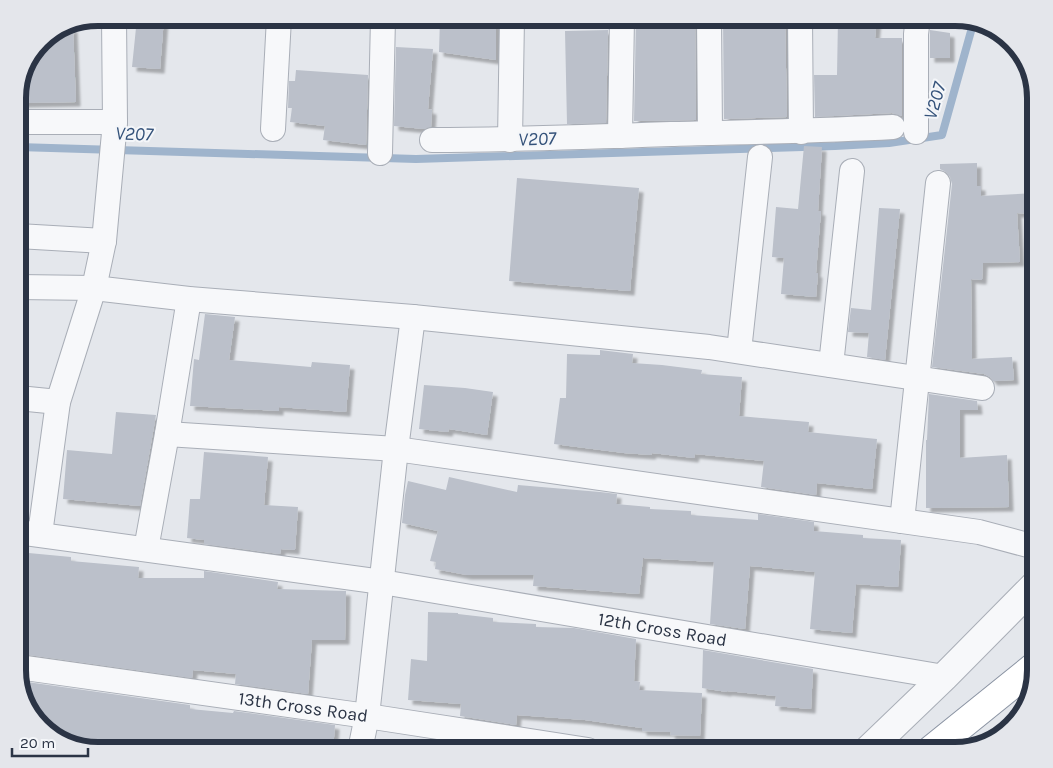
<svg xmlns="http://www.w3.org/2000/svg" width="1053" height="768" font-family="Karla,sans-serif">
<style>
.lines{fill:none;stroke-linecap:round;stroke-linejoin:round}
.stream{stroke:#9fb4cc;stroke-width:8}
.building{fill:#bbc0ca;filter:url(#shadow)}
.minor-casing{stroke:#a9aeb7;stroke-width:26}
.tertiary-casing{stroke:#a9aeb7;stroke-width:30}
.trunk-casing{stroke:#8b94a3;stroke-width:30}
.minor{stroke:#f7f8fa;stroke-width:24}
.tertiary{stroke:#f7f8fa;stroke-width:28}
.trunk{stroke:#fff;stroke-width:28}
.labels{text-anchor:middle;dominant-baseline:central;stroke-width:4;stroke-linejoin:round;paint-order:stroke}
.street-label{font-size:18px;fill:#2b3445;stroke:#f4f6f9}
.water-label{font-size:19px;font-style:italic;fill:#34527a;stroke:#f4f6f9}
.rim{fill:none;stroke:#2b3445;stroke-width:6}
</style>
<defs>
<filter id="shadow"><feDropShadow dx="4.5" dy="4.5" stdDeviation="1" flood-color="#0004"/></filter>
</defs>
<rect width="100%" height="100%" fill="#e4e7ec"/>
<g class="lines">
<!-- stream -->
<path class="stream" d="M18,147l398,12 419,-13 54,-3 53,-8 31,-111"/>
</g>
<!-- building -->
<path class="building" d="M137,18h27l-4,51 -28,-2z
M440,18h17l39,5v37l-57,-8z
M636,18h59l1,102 -62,1z
M723,18h62l2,99 -63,2z
M838,18h39l-2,20h27v78l-10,-3 -77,4 -1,-42h23z
M73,27l3,75 -58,1v-11l27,-54z
M608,30l-2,93 -39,1 -2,-93z
M930,30l20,3v25h-20z
M396,47l37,2 -5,60 4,1 -1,17 -7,2 -30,-3z
M296,70l72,5 -2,70 -43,-5 2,-14 -35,-4 2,-14h-4l1,-27h6z
M804,146l18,1 -4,64h3l-5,62h2l-2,24 -35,-3 3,-36 -12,-1 4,-50 22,2z
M977,163v23h4v10l55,-3v21l-19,-1 3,49 -37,1 -1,17 -11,-1 1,80 40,-2 2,23 -21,1 -3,-4 -6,-3 -52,-7 20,-183 -2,-7 -4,-5 -6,-3v-5z
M517,178l122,10 -9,103 -121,-10z
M879,208l21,1 -15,151 -18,-3 2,-24 -21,-1 3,-24 20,2z
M205,314l30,3 -6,43 82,7 1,-5 38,3 -4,47 -67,-5v4l-89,-5 4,-47 5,1z
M600,350l33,4 -1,9 30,2 40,5 -1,4 41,3 -3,39 70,6 -1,10 69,7 -5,50 -55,-6 -1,12 -55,-8 3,-26 -69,-7 -1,4 -42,-5 -1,2 -27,-2 -70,-9 6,-46h6l1,-44 33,1z
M424,385l41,3 28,4 -6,43 -38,-6 -1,3 -29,-3z
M929,394l48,7 1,9h-18v48l47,-3 2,52 -83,1v-68h1z
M116,412l40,3 -16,91 -77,-7 4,-49 45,4z
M204,452l64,5 -4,48 34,2 -3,43 -14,-1 -1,5 -76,-10v-4l-17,-2 3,-39h10z
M449,477l68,15 1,-7 82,7 17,2 -1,10 34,3v2l41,2v4l67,5v-6l56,8v9l49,4v3l38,2 -3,47 -42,-3 -4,49 -42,-4 5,-57 -65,-6 -5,63 -35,-5 4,-62 -71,-4 -4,36 -106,-8 1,-11h-67l-32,-6 1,-7 -6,-1 8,-30 -36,-8 3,-28 3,-14 38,9z
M18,552l53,5v4l68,6 -1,11h66v-7l74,11 -1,7 69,2 -1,49h-33l-4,54 -73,-10 1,-10 -43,-4 -1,8 -170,-24 1,-5h-5z
M428,612l30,1v1l35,4v4l43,2v3l38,1 62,11 -2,42 6,1 -1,8 63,3 -2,43 -30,-1 1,-3 -29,-1v-3l-57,-8 -68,-5 -1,10 -56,-9 1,-12 -53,-4 3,-41 16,2z
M703,650l110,19 -2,40 -36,-3 1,-10 -49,-5v1l-25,-4z
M20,681l170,24v4l43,4 1,-2 101,14 -2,25h-133l-49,-3v3h-53l-49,-16 -23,-28z
M457,744l44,6h-45z"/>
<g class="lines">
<!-- minor casing -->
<g class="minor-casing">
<g id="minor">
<path d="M709,18l1,115"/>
<path d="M800,18l1,114"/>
<path d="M18,122h97"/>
<path d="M273,129l6,-111"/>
<path d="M916,132v-98l2,-16"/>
<path d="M620,136l2,-118"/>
<path d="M432,140c81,0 161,-3 242,-6 73,-2 146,-3 219,-7"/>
<path d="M510,140l2,-122"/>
<path d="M380,153l3,-135"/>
<path d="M18,236l86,5"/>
<path d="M18,287l76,1 95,11 224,18 296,30 273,41"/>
<path d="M739,351l21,-194"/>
<path d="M831,365l21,-194"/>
<path d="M18,398l40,4"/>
<path d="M167,434l22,-135"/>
<path d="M902,521l36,-338"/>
<path id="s1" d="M18,532l364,50 562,95"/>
<path d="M40,534l18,-132 36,-114 10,-47 11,-119 -1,-104"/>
<path d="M146,549l21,-115 229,15 583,83 56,15"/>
<path id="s2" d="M18,667l349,49 221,34"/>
<path d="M360,750l7,-34 29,-267 17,-132"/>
</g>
</g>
<!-- tertiary casing -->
<g class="tertiary-casing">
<path id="tertiary" d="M868,750l76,-73 91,-92"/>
</g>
<!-- trunk casing -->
<g class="trunk-casing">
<path id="trunk" d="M931,750l104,-84"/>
</g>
<!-- minor -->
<use href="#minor" class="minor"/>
<!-- tertiary -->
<use href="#tertiary" class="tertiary"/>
<!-- trunk -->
<use href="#trunk" class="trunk"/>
</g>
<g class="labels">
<!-- street labels -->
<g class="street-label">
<text stroke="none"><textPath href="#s1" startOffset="652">12th Cross Road</textPath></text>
<text stroke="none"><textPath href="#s2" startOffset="288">13th Cross Road</textPath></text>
</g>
<!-- water labels -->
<g class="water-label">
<text transform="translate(935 101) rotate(-74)">V207</text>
<text transform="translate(134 134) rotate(2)">V207</text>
<text transform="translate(537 139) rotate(-2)">V207</text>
</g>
</g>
<!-- crop -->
<path d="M0 0H1053V768H0ZM98 26H955A72 72 0 0 1 1027 98V670A72 72 0 0 1 955 742H98A72 72 0 0 1 26 670V98A72 72 0 0 1 98 26Z" fill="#e4e6eb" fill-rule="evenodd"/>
<path class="rim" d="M98 26H955A72 72 0 0 1 1027 98V670A72 72 0 0 1 955 742H98A72 72 0 0 1 26 670V98A72 72 0 0 1 98 26Z"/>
<!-- scale -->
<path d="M12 748v8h76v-8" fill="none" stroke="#2b3445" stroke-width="2.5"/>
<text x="20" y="748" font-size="15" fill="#2b3445" stroke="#f4f6f9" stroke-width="4" paint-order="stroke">20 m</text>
</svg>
